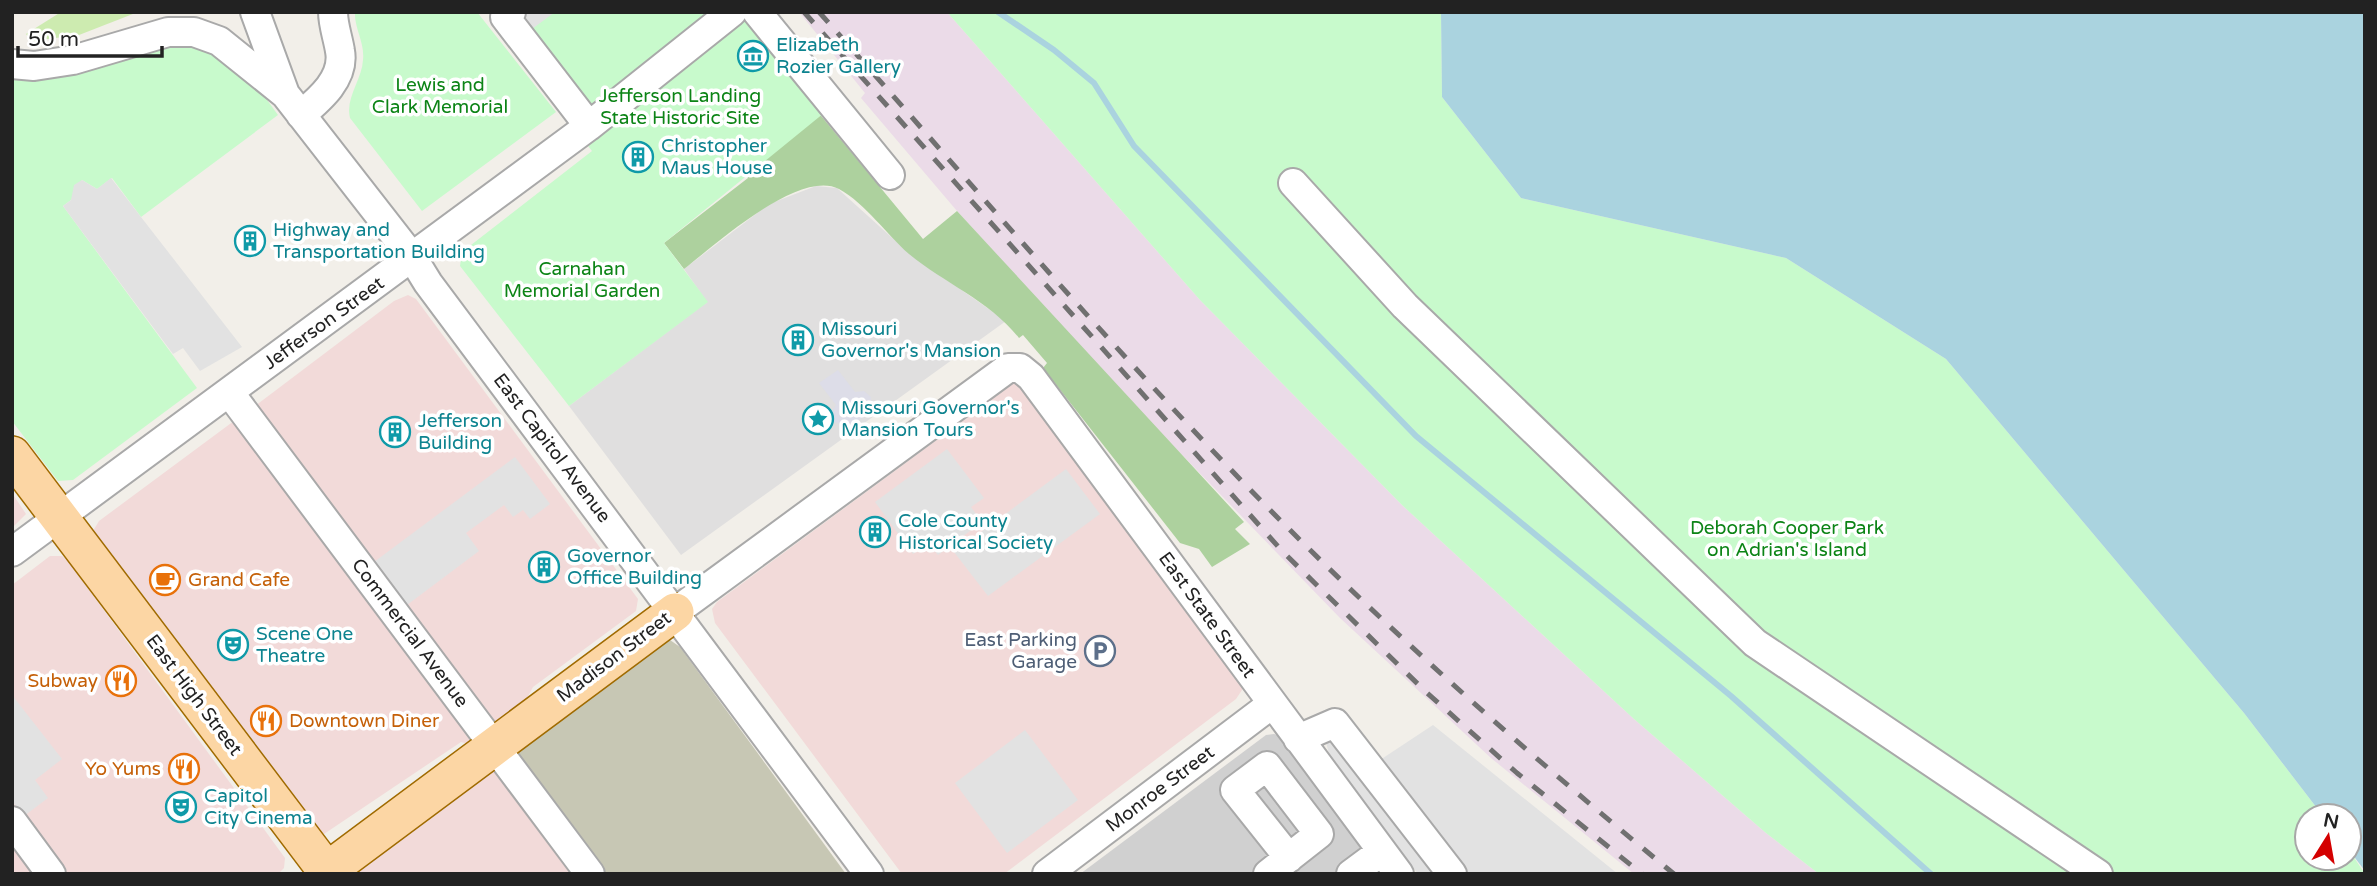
<svg xmlns="http://www.w3.org/2000/svg" width="2377" height="886" font-family="'Varela Round',sans-serif">
<style>
.residential{fill:#e0dfdf}
.commercial{fill:#f2dad9}
.industrial{fill:#ebdbe8}
.religious{fill:#d0d0d0}
.construction{fill:#c7c7b4}
.grass{fill:#cdebb0}
.forest{fill:#add19e}
.park{fill:#c8facc}
.parking{fill:#e2e2e2}
.plaza{fill:#dddde8}
.water{fill:#aad3df}
.lines{fill:none;stroke-linecap:round;stroke-linejoin:round}
.stream{stroke:#aad3df;stroke-width:6}
.minor-casing{stroke:#a9a9a9;stroke-width:32}
.major-casing{stroke:#a06b00;stroke-width:40}
.minor{stroke:#fff;stroke-width:28}
.major{stroke:#fcd6a4;stroke-width:37}
.rail{stroke:#707070;stroke-width:5;stroke-dasharray:14 14;stroke-linecap:butt}
.labels{text-anchor:middle;dominant-baseline:central;stroke-width:7;stroke-linejoin:round;paint-order:stroke}
.culture-label{font-size:19px;fill:#0d838f;stroke:#fff;text-anchor:start}
.park-label{font-size:19px;fill:#0c8416;stroke:#fff}
.street-label{font-size:19px;fill:#222;stroke:#fff}
.food-label{font-size:19px;fill:#c56008;stroke:#fff;text-anchor:start}
.service-label{font-size:19px;fill:#4e5e75;stroke:#fff;text-anchor:end}
</style>
<rect width="100%" height="100%" fill="#f2efe9"/>
<!-- residential -->
<path class="residential" d="M816,186l21,2 73,66 96,67 -325,234 -112,-149 138,-104 -23,-33 85,-65z"/>
<!-- commercial -->
<path class="commercial" d="M408,295l8,4 222,300 -2,12 -103,76 -8,15 -37,27 -233,-323 139,-105z
M1014,383h6l224,304 -8,12 -232,175h-102l-187,-251 -3,-14 5,-7z
M242,415l237,322 -10,7 -8,-2 -137,92 -1,7 -230,-310 6,-10z
M12,493l14,21 -14,14z
M50,556h12l6,5 217,297 -1,10 -6,6h-218l-48,-64v-225z
M490,755l96,119h-237z
M12,833l30,41h-30z"/>
<!-- industrial -->
<path class="industrial" d="M799,12h148l253,288 202,205 232,214 132,114 53,41h-185l-143,-116 -151,-140 -212,-219 -171,-188 -96,-113 4,-5z"/>
<!-- religious -->
<path class="religious" d="M1274,734l11,3 98,137h-303l186,-139z"/>
<!-- construction -->
<path class="construction" d="M658,639l12,1 10,7 166,227h-241l-94,-125z"/>
<!-- grass -->
<path class="grass" d="M61,12h77l-59,23 -47,6 -6,-7z"/>
<!-- forest -->
<path class="forest" d="M798,88l125,151 34,-28 287,311 -9,7 15,15 -38,23 -13,-18 -19,-6 -137,-175 4,-5 -24,-28 -4,3c-29,-37 -75,-55 -110,-84 -23,-20 -43,-50 -70,-65 -40,-21 -125,57 -155,80l-20,-26 84,-65 -9,-23z"/>
<!-- park -->
<path class="park" d="M355,12h122l79,100 -134,99 -72,-93c-5,-20 12,-38 13,-58 2,-17 -9,-32 -8,-48z
M536,12h210l78,101 -160,130 44,59 -139,104 -109,-140 2,-14 130,-101 -89,-113z
M947,12h494l1,85 79,101 265,60 160,101 298,354 79,103h-16v42h42v-8l16,24h-546l-53,-41 -132,-114 -232,-214 -202,-205z
M167,42l42,5 40,28 29,40 -137,102 -29,-39 -15,11 -15,-9 -11,20 -8,6 134,182 -124,92 -15,1 -46,-60v-344l56,-2 25,-6z"/>
<!-- parking -->
<path class="parking" d="M491,12h64l-42,31z
M111,178l30,39 101,130 -42,24 -17,-23 -10,6 -110,-148 8,-6 3,-15 8,-5 15,9z
M947,449l37,49 -13,9 11,15 -44,33 -10,-12 -15,11 -38,-52z
M515,457l35,47 -20,15 -7,-9 -10,7 -9,-12 -38,28 13,18 -72,54 -33,-43z
M1066,469l34,45 -112,82 -34,-44z
M12,695l50,64 -27,21 13,18 -24,18 -12,-15z
M1319,714h19l39,48 56,-37 185,149h-200l-89,-120z
M1025,730l53,70 -71,53 -52,-70z"/>
<!-- plaza -->
<path class="plaza" d="M838,370l17,22 9,-1 7,6 -1,15 -21,15 -18,-6 -1,-7 6,-9 -17,-22z"/>
<!-- water -->
<path class="water" d="M1441,12h924v859l-16,-21v-34h-26l-79,-103 -298,-354 -160,-101 -265,-60 -79,-101z"/>
<g class="lines">
<!-- stream -->
<path class="stream" d="M998,12l56,38 40,33 40,63 282,290 315,260 200,178"/>
<!-- minor casing -->
<g class="minor-casing">
<path id="minor" d="M255,12l30,82
M511,12l-6,5 84,109
M757,12l133,163
M12,64l22,2 39,-6 95,-28h26l25,9 66,53 127,163 16,26 441,591
M301,115c19,-16 44,-37 39,-64 -2,-13 -7,-26 -7,-39
M1293,183l112,123 350,337 343,231
M229,392l361,482
M12,552l577,-426 143,-114
M675,612l333,-244h12l11,9 368,497
M1298,739l37,-16 117,151
M12,821l39,53
M1047,874l225,-170
M1268,874l51,-40 -52,-68 -32,24 54,68
M1351,874l31,-23"/>
</g>
<!-- major casing -->
<g class="major-casing">
<path id="major" d="M12,455l317,419
M323,874l352,-262"/>
</g>
<!-- minor -->
<use href="#minor" class="minor"/>
<!-- major -->
<use href="#major" class="major"/>
<!-- rail -->
<path class="rail" d="M804,12l478,539 144,141 91,81 125,101
M819,12c158,178 313,361 482,529 118,117 244,227 373,333"/>
</g>
<!-- icons -->
<defs>
<g id="museum-ring" transform="scale(1.575)"><circle r="9.5" fill="#fff" stroke="#0f9aa8" stroke-width="1.5"/><path d="M0-6L6-3V-2H-6V-3ZM-5-1h2V3h-2ZM-1-1h2V3h-2ZM3-1h2V3H3ZM-6 4H6V6H-6Z" fill="#0f9aa8"/></g>
<g id="building-ring" transform="scale(1.575)"><circle r="9.5" fill="#fff" stroke="#0f9aa8" stroke-width="1.5"/><path d="M-4-6H4V6H1V3H-1V6H-4ZM-2.5-4.3h1.7v1.8h-1.7ZM.8-4.3h1.7v1.8H.8ZM-2.5-1h1.7V.8h-1.7ZM.8-1h1.7V.8H.8Z" fill="#0f9aa8"/></g>
<g id="sight-ring" transform="scale(1.575)"><circle r="9.5" fill="#fff" stroke="#0f9aa8" stroke-width="1.5"/><path d="M0-6L1.8-2.2L6-1.7L2.9 1.2L3.7 5.4L0 3.3L-3.7 5.4L-2.9 1.2L-6-1.7L-1.8-2.2Z" fill="#0f9aa8"/></g>
<g id="cafe-ring" transform="scale(1.575)"><circle r="9.5" fill="#fff" stroke="#e8710a" stroke-width="1.5"/><path d="M-5.5-4.5H6V0H3Q3 3.5 0 3.5H-2.5Q-5.5 3.5-5.5 0ZM3-3.2v2h1.7v-2ZM-6 4.5H4V6H-6Z" fill="#e8710a"/></g>
<g id="theatre-ring" transform="scale(1.575)"><circle r="9.5" fill="#fff" stroke="#0f9aa8" stroke-width="1.5"/><path d="M-5-5.5Q0-4 5-5.5V0Q5 5 0 6Q-5 5-5 0ZM-3.3-2.5H-1v1.5H-3.3ZM1-2.5H3.3v1.5H1ZM-2.8 1Q0 5.5 2.8 1Z" fill="#0f9aa8"/></g>
<g id="parking-ring" transform="scale(1.575)"><circle r="9.5" fill="#fff" stroke="#5c6f8a" stroke-width="1.5"/><path d="M-3.5-5.5H1a3.5 3.5 0 0 1 0 7H-1V5.5H-3.5ZM-1-3.4V-.6H.8a1.4 1.4 0 0 0 0-2.8Z" fill="#5c6f8a"/></g>
<g id="restaurant-ring" transform="scale(1.575)"><circle r="9.5" fill="#fff" stroke="#e8710a" stroke-width="1.5"/><path d="M-5-6h1v4h1v-4h1v4h1v-4h1v5L-1.5 .5V6h-2V.5L-5-1ZM5-6V6H3V1.5H1.5Q1.5-4 5-6Z" fill="#e8710a"/></g>
</defs>
<g fill-rule="evenodd">
<use href="#museum-ring" x="753" y="56"/>
<use href="#building-ring" x="638" y="157"/>
<use href="#building-ring" x="250" y="241"/>
<use href="#building-ring" x="798" y="340"/>
<use href="#sight-ring" x="818" y="419"/>
<use href="#building-ring" x="395" y="432"/>
<use href="#building-ring" x="875" y="532"/>
<use href="#building-ring" x="544" y="567"/>
<use href="#cafe-ring" x="165" y="580"/>
<use href="#theatre-ring" x="233" y="645"/>
<use href="#parking-ring" x="1100" y="651"/>
<use href="#restaurant-ring" x="121" y="681"/>
<use href="#restaurant-ring" x="266" y="721"/>
<use href="#restaurant-ring" x="184" y="769"/>
<use href="#theatre-ring" x="181" y="807"/>
</g>
<g class="labels">
<!-- culture labels -->
<g class="culture-label">
<text x="776" y="45">Elizabeth<tspan x="776" dy="22">Rozier Gallery</tspan></text>
<text x="661" y="146">Christopher<tspan x="661" dy="22">Maus House</tspan></text>
<text x="273" y="230">Highway and<tspan x="273" dy="22">Transportation Building</tspan></text>
<text x="821" y="329">Missouri<tspan x="821" dy="22">Governor's Mansion</tspan></text>
<text x="841" y="408">Missouri Governor's<tspan x="841" dy="22">Mansion Tours</tspan></text>
<text x="418" y="421">Jefferson<tspan x="418" dy="22">Building</tspan></text>
<text x="898" y="521">Cole County<tspan x="898" dy="22">Historical Society</tspan></text>
<text x="567" y="556">Governor<tspan x="567" dy="22">Office Building</tspan></text>
<text x="256" y="634">Scene One<tspan x="256" dy="22">Theatre</tspan></text>
<text x="204" y="796">Capitol<tspan x="204" dy="22">City Cinema</tspan></text>
</g>
<!-- park labels -->
<g class="park-label">
<text x="440" y="85">Lewis and<tspan x="440" dy="22">Clark Memorial</tspan></text>
<text x="680" y="96">Jefferson Landing<tspan x="680" dy="22">State Historic Site</tspan></text>
<text x="582" y="269">Carnahan<tspan x="582" dy="22">Memorial Garden</tspan></text>
<text x="1787" y="528">Deborah Cooper Park<tspan x="1787" dy="22">on Adrian's Island</tspan></text>
</g>
<!-- street labels -->
<g class="street-label">
<text transform="translate(324 323) rotate(-36)">Jefferson Street</text>
<text transform="translate(552 448) rotate(53)">East Capitol Avenue</text>
<text transform="translate(1207 615) rotate(54)">East State Street</text>
<text transform="translate(410 633) rotate(53)">Commercial Avenue</text>
<text transform="translate(614 657) rotate(-37)">Madison Street</text>
<text transform="translate(194 695) rotate(53)">East High Street</text>
<text transform="translate(1160 789) rotate(-37)">Monroe Street</text>
</g>
<!-- food labels -->
<g class="food-label">
<text x="188" y="580">Grand Cafe</text>
<text x="98" y="681" text-anchor="end">Subway</text>
<text x="289" y="721">Downtown Diner</text>
<text x="161" y="769" text-anchor="end">Yo Yums</text>
</g>
<!-- service labels -->
<g class="service-label">
<text x="1077" y="640">East Parking<tspan x="1077" dy="22">Garage</tspan></text>
</g>
</g>
<!-- border -->
<rect width="2377" height="886" fill="none" stroke="#222222" stroke-width="28"/>
<!-- north arrow -->
<g transform="translate(2328 837) rotate(11)"><circle r="33" fill="#ffffff" stroke="#a7a7a7" stroke-width="2"/>
<path d="M0-5L12 26L0 18L-12 26Z" fill="#d40000"/>
<text y="-10" font-size="19" font-weight="bold" text-anchor="middle" fill="#222222">N</text>
</g>
<!-- scale -->
<path d="M18 46v10h144v-10" fill="none" stroke="#222222" stroke-width="3.5"/>
<text x="28" y="46" font-size="21" fill="#222222" stroke="#ffffff" stroke-width="5" paint-order="stroke">50 m</text>
</svg>
